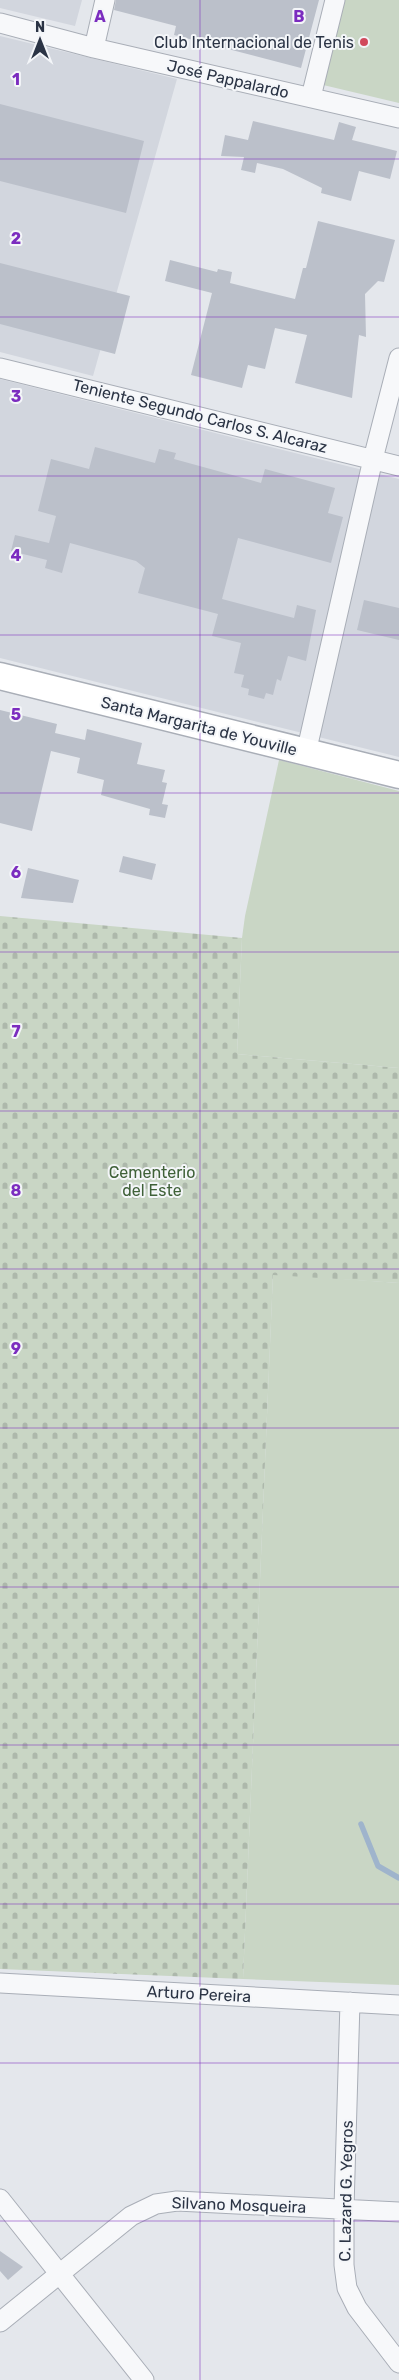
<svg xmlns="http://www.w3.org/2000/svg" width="399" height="2380" font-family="Rubik,sans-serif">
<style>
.built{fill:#d2d6de}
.green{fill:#c9d6c5}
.cemetery{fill:url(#cemetery-stones)}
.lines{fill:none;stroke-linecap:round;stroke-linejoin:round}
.stream{stroke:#9fb4cc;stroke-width:5.5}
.building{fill:#bbc0ca}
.street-casing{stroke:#a9aeb7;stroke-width:21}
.secondary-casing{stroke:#a9aeb7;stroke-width:29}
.street{stroke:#f7f8fa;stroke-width:19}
.secondary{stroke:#fff;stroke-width:26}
.grid{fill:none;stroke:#7b2cbf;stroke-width:1;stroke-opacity:0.55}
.poi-dot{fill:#d1495b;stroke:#f4f6f9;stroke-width:2}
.labels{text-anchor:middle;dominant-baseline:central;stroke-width:4;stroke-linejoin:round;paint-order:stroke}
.poi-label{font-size:16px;fill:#2b3445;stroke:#f4f6f9;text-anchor:end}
.street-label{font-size:16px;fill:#2b3445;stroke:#f4f6f9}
.park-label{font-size:16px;fill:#3f6138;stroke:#f4f6f9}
.grid-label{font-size:16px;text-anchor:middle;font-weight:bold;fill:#7b2cbf;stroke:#f4f6f9;stroke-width:4;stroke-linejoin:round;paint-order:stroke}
</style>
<defs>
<pattern id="cemetery-stones" width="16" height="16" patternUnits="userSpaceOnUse" patternTransform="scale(1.25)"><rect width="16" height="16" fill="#c9d6c5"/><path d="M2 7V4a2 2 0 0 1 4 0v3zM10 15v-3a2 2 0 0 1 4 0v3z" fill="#adb8ab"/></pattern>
</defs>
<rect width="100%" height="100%" fill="#e4e7ec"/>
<!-- built -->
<path class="built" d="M0,0h82l-7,26 -75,-18z
M0,36l177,43 -84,297 -93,-24z
M0,379l399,100v278l-399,-99z"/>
<!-- green -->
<path class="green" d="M341,0h58v103l-80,-19z
M279,760l120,31v277l-162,-14 5,-116 3,-22z
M273,1274l126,9v702l-156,-6z"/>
<!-- cemetery -->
<path class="cemetery" d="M0,916l242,22 -5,116 162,14v215l-126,-8 -30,704 -243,-10z"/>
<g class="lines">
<!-- stream -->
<path class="stream" d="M361,1824l17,42 21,12"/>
</g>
<!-- building -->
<path class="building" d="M116,0h203l-18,68 -127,-33 2,-9 -62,-16z
M0,104l144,37 -18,72 -126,-32z
M253,121l81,19 5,-18 17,5 -4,13 45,11 -7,28 -31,-8 -8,30 -30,-8 1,-5 -39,-19 -26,-6 -2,10 -14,-3 3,-13 -23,-1 4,-21 23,5z
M318,221l77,19 -11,42 -6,-1 -13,13 1,43 -7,-2 -7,63 -57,-15 12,-48 -32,-7 -10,41 -17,-4 -6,23 -51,-13 21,-82 -47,-12 5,-21 47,12 1,-3 14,3 -2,11 65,16 8,-31h3z
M0,263l130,33 -15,58 -115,-30z
M95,447l60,16 4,-14 17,4 -2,6 87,24 4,-14 70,19 -7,25 15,4 -12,46 -93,-25 -16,61 72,19 3,-13 19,5 -10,51 -18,-5 -7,25 -4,-2 -4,16 -7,-2 -2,6 -16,-4 1,-6 -8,-2 3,-12 -10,-2 7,-30 -29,-7 6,-22 -80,-21 7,-25 -9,-7 -66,-18 -8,30 -17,-5 2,-8 -36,-9 4,-16 34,8 7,-27 -18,-5 13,-52 38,10z
M364,600l35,8v32l-42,-10z
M0,710l57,14 -2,9 30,7 2,-11 55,14 -5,21 28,6 -3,12 5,1 -5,21 6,1 -3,13 -16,-3 1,-6 -49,-14 3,-15 -27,-7 3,-15 -29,-7 -19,80 -32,-8z
M123,856l33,8 -4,16 -33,-8z
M28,868l51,12 -6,23 -52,-5z
M0,2251l23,16 -15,13 -8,-9z"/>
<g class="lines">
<!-- street casing -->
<g class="street-casing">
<path id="street" d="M0,23l94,25 305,70
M94,48l11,-48
M311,97l24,-97
M0,368l399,98
M306,753l67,-294 26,-101
M0,1983l399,22
M350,2002l-6,206v57l3,23 10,20 42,55
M0,2199l144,181
M0,2322l131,-106 25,-12 21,-3 222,11"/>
</g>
<!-- secondary casing -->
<g class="secondary-casing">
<path id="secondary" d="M0,676l399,99"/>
</g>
<!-- street -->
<use href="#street" class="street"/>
<!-- secondary -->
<use href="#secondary" class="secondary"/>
</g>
<!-- grid -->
<path class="grid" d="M200,0v2380M0,159h399M0,317h399M0,476h399M0,635h399M0,793h399M0,952h399M0,1111h399M0,1269h399M0,1428h399M0,1587h399M0,1745h399M0,1904h399M0,2063h399M0,2221h399"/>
<!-- markers -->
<circle class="poi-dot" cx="364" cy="42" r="5"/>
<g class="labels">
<!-- poi labels -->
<g class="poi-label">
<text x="354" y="42">Club Internacional de Tenis</text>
</g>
<!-- street labels -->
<g class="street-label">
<text transform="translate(228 79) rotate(13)">José Pappalardo</text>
<text transform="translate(200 416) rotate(14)">Teniente Segundo Carlos S. Alcaraz</text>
<text transform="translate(199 726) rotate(14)">Santa Margarita de Youville</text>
<text transform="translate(199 1994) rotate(3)">Arturo Pereira</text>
<text transform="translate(346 2191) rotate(-89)">C. Lazard G. Yegros</text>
<text transform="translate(239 2205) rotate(2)">Silvano Mosqueira</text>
</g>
<!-- park labels -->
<g class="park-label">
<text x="152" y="1172">Cementerio<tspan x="152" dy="18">del Este</tspan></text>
</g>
</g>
<g class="grid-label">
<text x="100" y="22">A</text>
<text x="299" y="22">B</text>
<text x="16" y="85">1</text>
<text x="16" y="244">2</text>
<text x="16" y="402">3</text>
<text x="16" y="561">4</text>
<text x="16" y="720">5</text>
<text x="16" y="878">6</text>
<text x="16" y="1037">7</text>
<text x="16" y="1196">8</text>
<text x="16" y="1354">9</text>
</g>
<!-- north arrow -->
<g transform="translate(40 40)" stroke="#f4f6f9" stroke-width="4" paint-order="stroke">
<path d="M0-4L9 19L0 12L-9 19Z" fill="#2b3445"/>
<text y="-8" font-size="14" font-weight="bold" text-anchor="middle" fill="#2b3445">N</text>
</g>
</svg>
